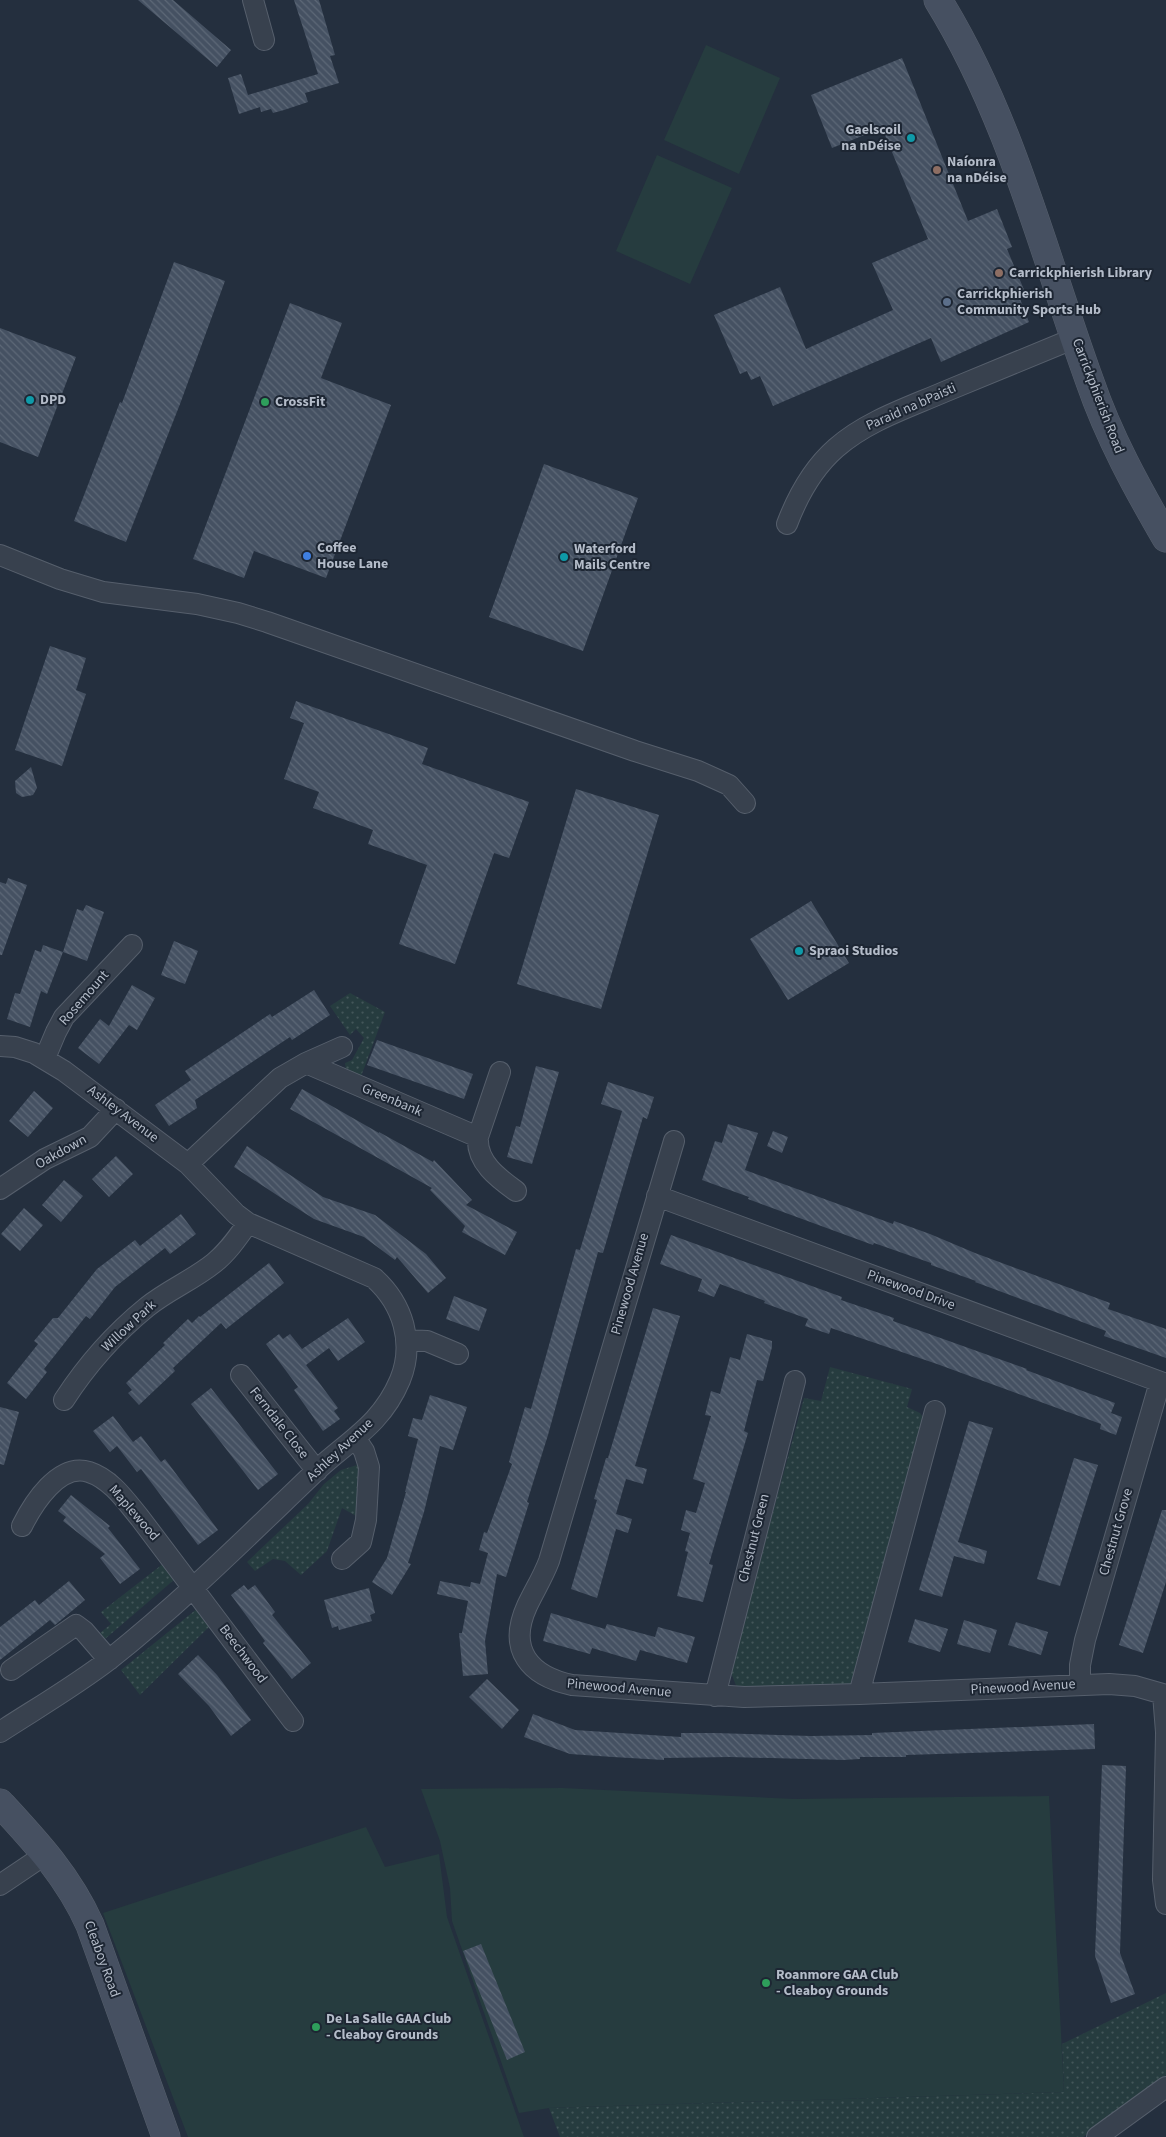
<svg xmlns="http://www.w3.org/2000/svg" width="1166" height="2137" font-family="'Source Sans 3',sans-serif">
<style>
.grass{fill:url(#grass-dots)}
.garden{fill:#263c3f}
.building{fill:url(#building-back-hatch)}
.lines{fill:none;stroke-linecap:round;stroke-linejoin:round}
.street-casing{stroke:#565f6c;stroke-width:22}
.secondary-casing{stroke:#565f6c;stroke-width:29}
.street{stroke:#38414e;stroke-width:20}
.secondary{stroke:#465061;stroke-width:28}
.culture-dot{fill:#0f9aa8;stroke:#1d2633;stroke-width:2}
.education-dot{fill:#8d6e63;stroke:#1d2633;stroke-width:2}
.service-dot{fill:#5c6f8a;stroke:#1d2633;stroke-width:2}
.leisure-dot{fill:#2e9e5b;stroke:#1d2633;stroke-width:2}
.shop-dot{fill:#3f7fe0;stroke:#1d2633;stroke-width:2}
.labels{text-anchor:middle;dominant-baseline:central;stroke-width:4;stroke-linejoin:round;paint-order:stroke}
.poi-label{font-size:14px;font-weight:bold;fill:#b4bcc9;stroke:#1d2633;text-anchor:start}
.street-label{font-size:14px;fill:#b4bcc9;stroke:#1d2633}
</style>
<defs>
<pattern id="grass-dots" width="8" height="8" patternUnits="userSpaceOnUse" patternTransform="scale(1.25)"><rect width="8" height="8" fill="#263c3f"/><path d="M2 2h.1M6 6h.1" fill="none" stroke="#435659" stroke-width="1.8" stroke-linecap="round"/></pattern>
<pattern id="building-back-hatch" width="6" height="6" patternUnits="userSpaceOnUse" patternTransform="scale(1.25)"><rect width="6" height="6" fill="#455162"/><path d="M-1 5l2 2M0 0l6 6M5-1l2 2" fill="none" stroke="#5d6877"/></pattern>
</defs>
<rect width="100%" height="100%" fill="#242f3e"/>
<!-- grass -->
<path class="grass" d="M350,993l35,19 -25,67 -14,-7 -1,-9 7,-3 12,-22 -8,-9 -6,6 -20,-29z
M830,1367l82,22 -5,18 13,6 7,10 -76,263 -114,2 -7,-18 74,-272 17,3z
M360,1464l-2,53 -16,-9 -15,43 -26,24 -16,-14 -12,-2 -18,12 -8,-9 61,-58 16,-20 17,-14z
M164,1563l11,16 -70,60 -5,-6 11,-9 -10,-12z
M198,1608l14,16 -72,71 -19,-25z
M1166,1993v82l-83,62h-523l-11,-29 515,-16 -2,-48z"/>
<!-- garden -->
<path class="garden" d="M706,45l74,33 -41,96 -75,-34z
M657,155l75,33 -42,96 -74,-33z
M562,1788l232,11 255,-3 15,296 -515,16 -30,5 -67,-192 -2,-33 -10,-47 -19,-52z
M366,1827l19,40 54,-13 8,63 77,220h-336l-85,-224z"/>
<!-- building -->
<path class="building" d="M138,0h35l58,50 -14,17z
M294,0h25l16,55 -5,1 9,27 -34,10 3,9 -24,8 -11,3 -2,-4 -10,3 -1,-5 -21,7 -11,-36 13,-4 7,21 70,-21z
M902,58l66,163 29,-12 15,38 -5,2 20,48 -7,2 9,23 -88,40 -10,-24 -158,68 -13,-30 -9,4 -4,-9 -7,3 -26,-59 66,-28 26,62 87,-39 -21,-47 56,-24 -46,-111 -50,20 -21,-53z
M174,262l51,19 -45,123 -54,138 -52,-21 46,-119 2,1z
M290,303l52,20 -21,55 70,27 -65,173 -72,-27 -10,27 -51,-19z
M0,328l76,29 -38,100 -38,-15z
M544,464l94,34 -55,153 -94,-34z
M50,646l36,12 -10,32 10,4 -24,72 -47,-16z
M296,701l132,47 -6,16 107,38 -20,56 -15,-5 -39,111 -56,-20 28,-79 -59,-21 5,-14 -60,-22 6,-16 -35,-13 20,-56 -14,-5z
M31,767l6,21 -4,7 -11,2 -6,-4 -1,-12z
M576,789l83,26 -58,194 -84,-25z
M8,878l19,7 -25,70h-2v-73l6,2z
M811,901l38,62 -61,37 -38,-61z
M86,905l18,7 -17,49 -24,-9 -16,42 -6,-3 -11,36 -23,-8 8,-26 5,1 15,-44 6,2 2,-7 20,7 14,-43 6,2z
M174,941l24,10 -13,33 -24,-9z
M132,985l23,13 -18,32 -8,-5 -30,39 -21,-16 22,-29 9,7z
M314,990l16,25 -38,25 -2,-3 -95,63 2,8 -28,18 -14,-21 36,-25 -6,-9 85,-57 2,3z
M377,1040l96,34 -9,25 -97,-34z
M536,1066l23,6 -27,92 -25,-7 9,-31 4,1z
M608,1082l46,15 -7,22 -4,-2 -40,136 -5,-1 -50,183 -21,67 2,1 -23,74 -9,-3 -12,67 3,33 -25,2 -4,-43h3l6,-32 -31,-7 3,-13 30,6 1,-5 9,2 8,-31 -9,-3 5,-18 3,1 25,-69 -3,-2 16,-55 6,2 45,-160 4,1 42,-139 -21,-7z
M302,1089l77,44v-1l54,30 1,-2 38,40 -6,5 51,27 -12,23 -43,-23 3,-6 -35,-36 2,-2 -142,-79z
M34,1091l19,17 -25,29 -19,-16z
M728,1124l30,9 -13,37 148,54 1,-3 36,13 45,19 135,50 -2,6 58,20v29l-62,-22 2,-5 -131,-49 1,-1 -45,-16v-2l-57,-20 -1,2 -125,-46 1,-2 -47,-17 13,-39 7,2z
M773,1131l15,6 -6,16 -15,-7z
M247,1146l76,51 52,18 51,39 20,24 -18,15 -31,-36 -2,3 -31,-23 -50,-18 -25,-16 -55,-36z
M116,1156l17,18 -24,23 -17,-18z
M64,1180l19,16 -22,26 -19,-17z
M24,1208l19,17 -23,26 -19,-17z
M181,1214l15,20 -26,20 -5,-6 -50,39 -25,32 -4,-3 -42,53 3,3 -21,27 -19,-16 31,-39 -4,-3 19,-23h5l39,-49 38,-29 5,6z
M671,1235l171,62 -1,3 53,18 -1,3 134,48 -1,1 89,33 -4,10 11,4 -6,18 -16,-6 1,-5 -164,-60 -106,-36 -2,6 -24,-8 3,-7 -44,-16 1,-2 -45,-17 -6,13 -16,-6 4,-12 -42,-15z
M269,1263l15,20 -58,46 -5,-6 -48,45 2,3 -36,34 -11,-12 4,-3 -6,-7 39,-38 -2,-2 25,-24 4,4 7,-7 1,1z
M454,1296l33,13 -8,22 -33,-12z
M653,1308l27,8 -45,150 12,3 -4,15 -17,-5 -10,35 16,5 -4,14 -12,-4 -19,69 -26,-9 26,-89 -3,-1 12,-41h2z
M348,1318l17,24 -27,19 -9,-13 -23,17 32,43 -4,3 6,8 -17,12 -29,-41 4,-3 -32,-43 13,-10 4,5 7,-5 12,15z
M747,1334l25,7v6l-9,34 -6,-1 -13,51 4,2 -32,107 -7,24 4,1 -10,37 -26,-6 11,-44 -3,-1 5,-18 -9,-3 5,-20 10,3 9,-30 -12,-4 18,-63 -6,-1 6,-24 9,3 10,-37 10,3z
M211,1388l67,86 -20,16 -67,-86z
M430,1395l37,12 -14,43 -13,-4 -16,66 -16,51 3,1 -19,31 -20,-13 15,-24 19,-66h-1l13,-53 -10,-3 5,-18 9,2z
M0,1407l19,5 -15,53 -4,-1z
M113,1416l20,26 8,-6 20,26 4,-3 53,71 -20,15 -57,-76 -4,3 -20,-26 -7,6 -17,-21z
M969,1421l24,7 -35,114 29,9 -3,13 -30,-8 -12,41 -23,-7z
M1074,1458l24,7 -38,121 -23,-7z
M71,1495l39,31 -2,2 32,41 -20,15 -20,-26 5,-4 -42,-33 3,-4 -8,-6z
M1162,1510h4v72l-23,71 -24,-8z
M69,1581l16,19 -30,25 -5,-5 -50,40v-33l35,-27 4,5z
M244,1585l4,5 7,-5 20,27 -3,3 39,48 -19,16 -29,-36 2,-2 -34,-46z
M369,1588l6,25 -5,2 2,6 -33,9 -1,-4 -6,2 -8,-28z
M551,1613l54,16 2,-5 48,13 3,-10 37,10 -8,26 -47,-13 -4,11 -44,-13 -2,6 -47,-13z
M915,1619l33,10 -8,23 -32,-10z
M964,1620l33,10 -7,23 -33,-9z
M1016,1622l32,10 -7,23 -33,-10z
M198,1655l19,20 34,45 -20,16 -22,-30 -31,-32z
M487,1679l32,31 -17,19 -33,-32z
M533,1714l42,16 106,7v-4h34l96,3 61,-1v-2l222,-9 1,25 -189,6v2h-46v2l-17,1 -113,-3 -66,1v2l-51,-3 -43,-3 -46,-17z
M1102,1765l24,1 -6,187 15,41 -24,9 -16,-47z
M481,1944l44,108 -18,8 -44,-109z"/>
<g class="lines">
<!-- street casing -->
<g class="street-casing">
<path id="street" d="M253,0l11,40
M787,524c11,-29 25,-55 49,-76 31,-27 71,-40 108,-56 44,-18 87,-36 131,-54
M0,555l60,24 43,13 94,12 41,9 29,9 368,129 63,20 31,14 16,18
M0,1046l15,1 19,6 30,18 124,93 48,50 12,9 126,55c29,26 41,65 26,102 -19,45 -51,60 -84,91 -67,64 -133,130 -206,188 -35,27 -73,49 -110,73
M45,1058l11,-26 8,-15 68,-72
M306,1063l172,74
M500,1072l-22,65c-2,25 20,41 38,54
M674,1141l-125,420c-6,16 -15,30 -22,45 -20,44 3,70 45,79l172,12 115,-3 250,-10 26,2 28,8
M188,1164l92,-86 26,-15 36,-16
M0,1189l45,-30 45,-22 26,-28
M657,1196l509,188
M406,1340l21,1 31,13
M241,1375l76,96
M64,1400c22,-34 51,-67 83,-93 21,-17 46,-27 67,-44 14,-11 24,-26 34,-40
M22,1526c11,-22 37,-64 67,-54 22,7 37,29 51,46l153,203
M342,1559l19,-17 5,-22 3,-53 -5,-16 -8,-12
M11,1670l65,-45 8,6 25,29
M1080,1684v-19l5,-25 75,-258
M859,1694l76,-283
M1163,1694l3,38
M715,1696l80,-315
M1166,1734l-3,146 3,24
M0,1885l46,-31
M1097,2137l69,-50"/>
</g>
<!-- secondary casing -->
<g class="secondary-casing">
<path id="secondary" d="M938,0c73,118 105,253 152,382 19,55 47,106 76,156
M0,1803c36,39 68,73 90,122l76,212"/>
</g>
<!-- street -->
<use href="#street" class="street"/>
<!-- secondary -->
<use href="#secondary" class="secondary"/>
</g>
<!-- markers -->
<g class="culture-dot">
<circle cx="911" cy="138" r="5"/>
<circle cx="30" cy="400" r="5"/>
<circle cx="564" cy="557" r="5"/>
<circle cx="799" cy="951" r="5"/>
</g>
<g class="education-dot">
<circle cx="937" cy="170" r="5"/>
<circle cx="999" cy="273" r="5"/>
</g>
<circle class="service-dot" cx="947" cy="302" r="5"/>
<g class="leisure-dot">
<circle cx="265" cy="402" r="5"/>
<circle cx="766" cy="1983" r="5"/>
<circle cx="316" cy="2027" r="5"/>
</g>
<circle class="shop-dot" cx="307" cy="556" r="5"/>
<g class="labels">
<!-- poi labels -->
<g class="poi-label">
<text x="901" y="130" text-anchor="end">Gaelscoil<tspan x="901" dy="16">na nDéise</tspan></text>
<text x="947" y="162">Naíonra<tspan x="947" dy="16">na nDéise</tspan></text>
<text x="1009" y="273">Carrickphierish Library</text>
<text x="957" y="294">Carrickphierish<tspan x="957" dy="16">Community Sports Hub</tspan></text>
<text x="40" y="400">DPD</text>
<text x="275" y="402">CrossFit</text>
<text x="317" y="548">Coffee<tspan x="317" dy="16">House Lane</tspan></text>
<text x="574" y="549">Waterford<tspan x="574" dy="16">Mails Centre</tspan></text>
<text x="809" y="951">Spraoi Studios</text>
<text x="776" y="1975">Roanmore GAA Club<tspan x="776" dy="16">- Cleaboy Grounds</tspan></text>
<text x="326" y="2019">De La Salle GAA Club<tspan x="326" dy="16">- Cleaboy Grounds</tspan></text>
</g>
<!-- street labels -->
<g class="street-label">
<text transform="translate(1098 396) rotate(69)">Carrickphierish Road</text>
<text transform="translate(911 407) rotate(-24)">Paraid na bPaisti</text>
<text transform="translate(84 998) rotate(-49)">Rosemount</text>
<text transform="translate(392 1100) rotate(23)">Greenbank</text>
<text transform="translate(123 1114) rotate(37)">Ashley Avenue</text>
<text transform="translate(61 1152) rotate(-29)">Oakdown</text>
<text transform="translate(630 1284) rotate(-74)">Pinewood Avenue</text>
<text transform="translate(911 1290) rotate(20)">Pinewood Drive</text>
<text transform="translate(129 1326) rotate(-43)">Willow Park</text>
<text transform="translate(279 1423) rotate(52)">Ferndale Close</text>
<text transform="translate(340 1450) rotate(-43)">Ashley Avenue</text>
<text transform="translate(134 1513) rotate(49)">Maplewood</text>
<text transform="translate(1116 1532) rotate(-74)">Chestnut Grove</text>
<text transform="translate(754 1538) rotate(-76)">Chestnut Green</text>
<text transform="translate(243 1654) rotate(53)">Beechwood</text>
<text transform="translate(1023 1687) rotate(-3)">Pinewood Avenue</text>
<text transform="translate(619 1688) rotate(5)">Pinewood Avenue</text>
<text transform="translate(102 1959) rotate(70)">Cleaboy Road</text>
</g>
</g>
</svg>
